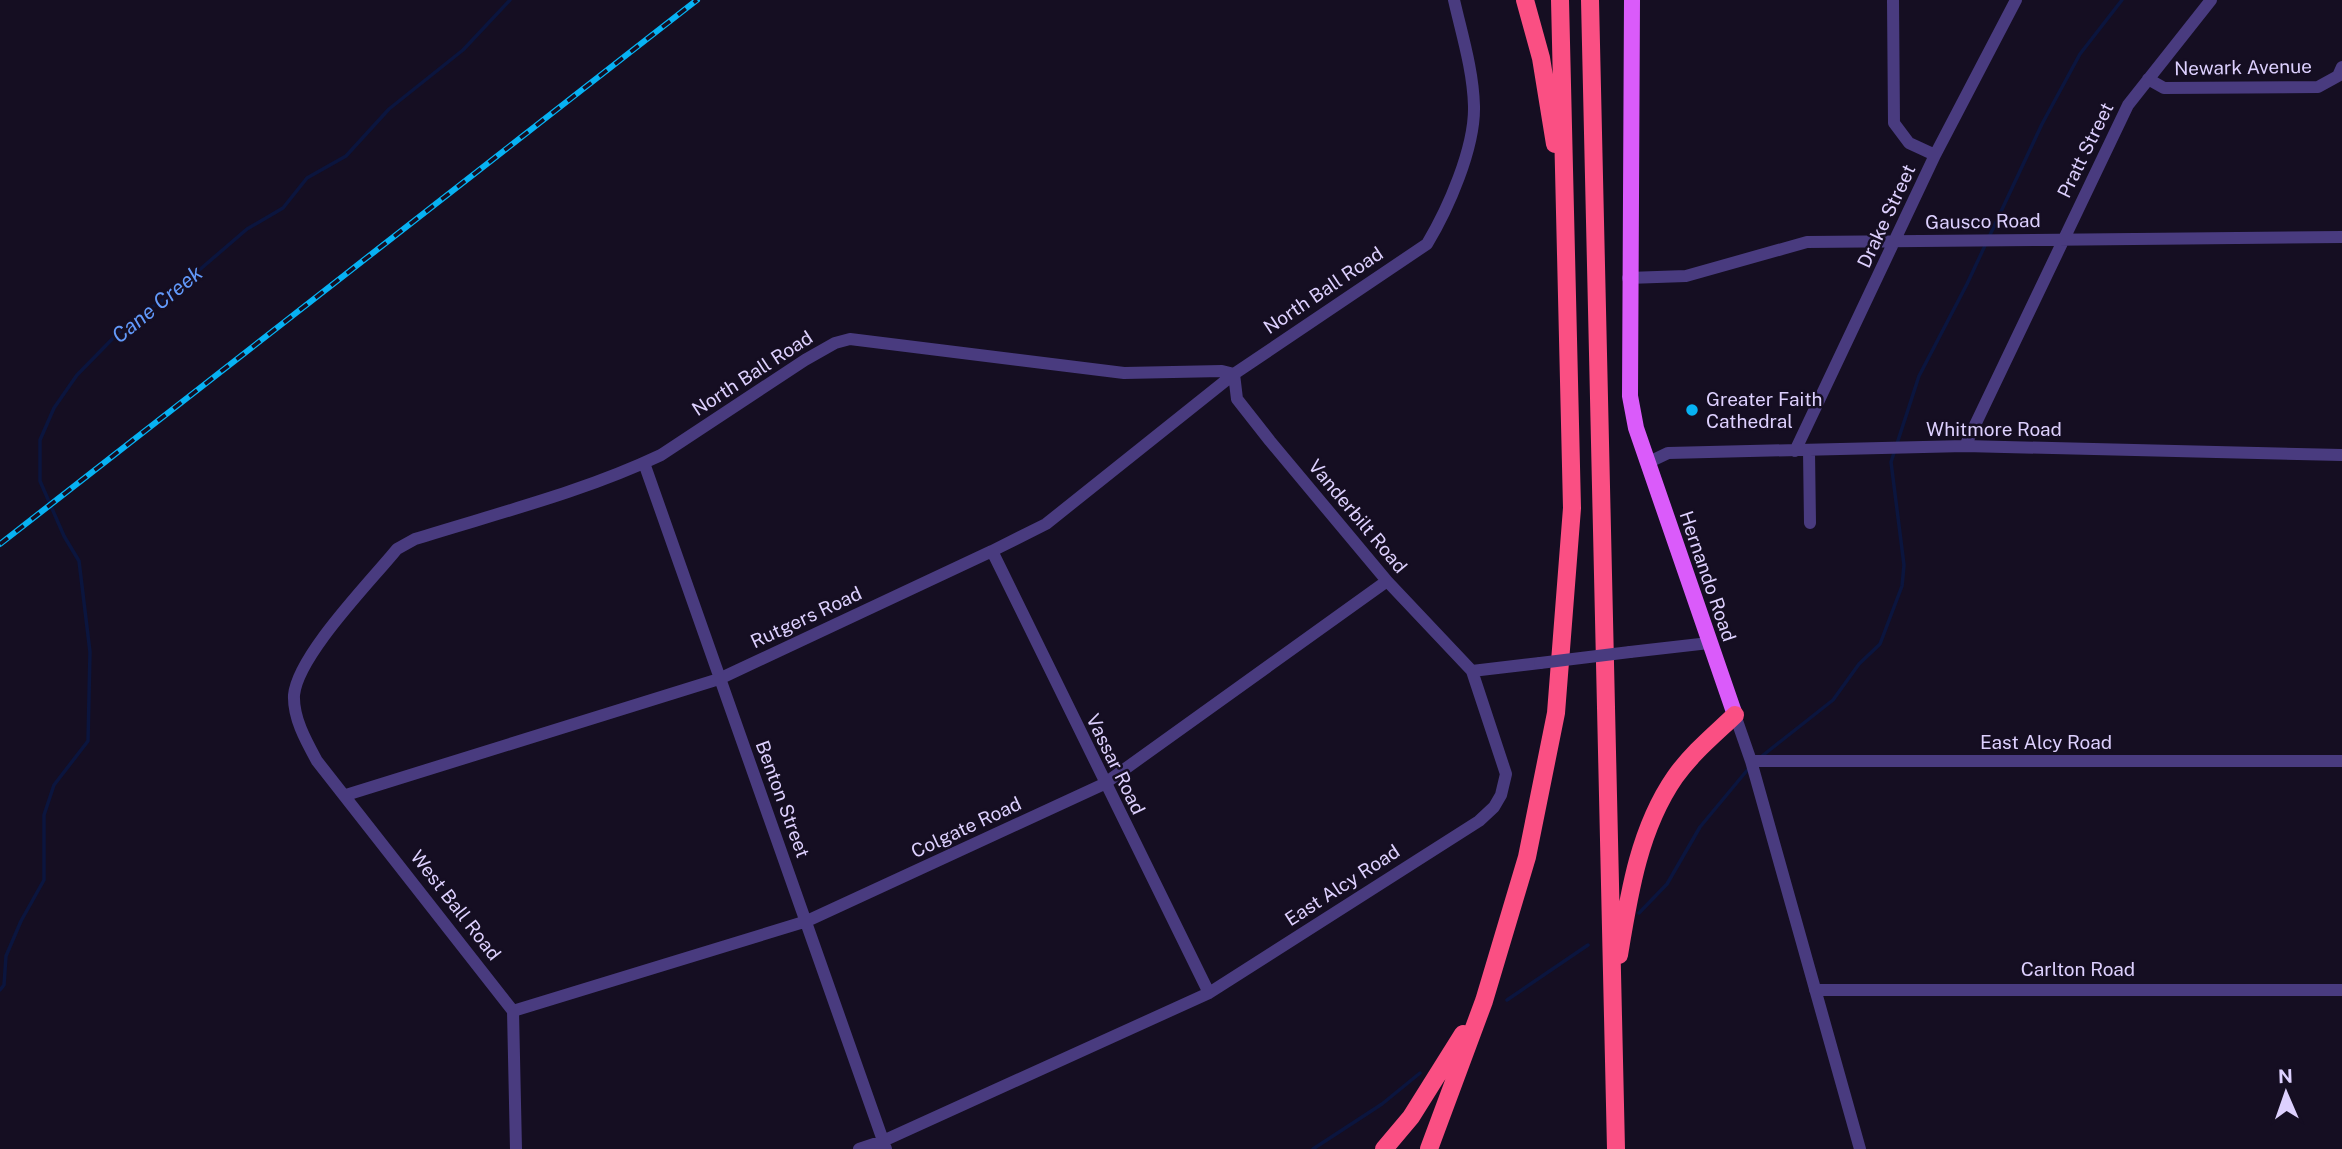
<svg xmlns="http://www.w3.org/2000/svg" width="2342" height="1149" font-family="'Public Sans',sans-serif">
<style>
.lines{fill:none;stroke-linecap:round;stroke-linejoin:round}
.stream{stroke:#0b153e;stroke-width:3.5}
.minor{stroke:#493b7f;stroke-width:12}
.major{stroke:#da5bfa;stroke-width:16}
.highway{stroke:#fa4f83;stroke-width:18}
.rail-casing{stroke:#07b2f3;stroke-width:6}
.rail{stroke:#150e22;stroke-width:3.5;stroke-dasharray:10;stroke-linecap:butt}
.minor-bridge{stroke:#493b7f;stroke-width:12}
.poi-dot{fill:#07b2f3;stroke:#150e22;stroke-width:2.5}
.labels{text-anchor:middle;dominant-baseline:central;stroke-width:5;stroke-linejoin:round;paint-order:stroke}
.street-label{font-size:19px;fill:#ddd0fe;stroke:#150e22}
.poi-label{font-size:19px;fill:#ddd0fe;stroke:#150e22;text-anchor:start}
.water-label{font-size:21px;font-style:italic;fill:#6299fa;stroke:#150e22}
</style>
<rect width="100%" height="100%" fill="#150e22"/>
<g class="lines">
<!-- stream -->
<path class="stream" d="M1762,756l71,-56 26,-36 21,-20 22,-58 2,-21 -13,-103 28,-86 48,-92 75,-160 38,-70 42,-54
M1639,913l28,-29 33,-57 49,-59
M0,990l4,-5 2,-29 15,-35 23,-41v-65l10,-30 34,-44 2,-89 -11,-91 -15,-25 -24,-55v-41l14,-32 23,-33 50,-51 42,-28 78,-67 36,-21 24,-30 39,-22 43,-47 74,-59 47,-50
M1507,1000l81,-55
M1313,1149l69,-45 38,-31"/>
<!-- minor -->
<path class="minor" d="M1893,0l1,123 15,20 26,12
M2148,79l16,9 154,-1 20,-11 4,-9
M1628,278l58,-2 121,-34 535,-5
M1965,446l163,-341 83,-105
M1795,451l140,-296 81,-155
M1809,451l1,72
M644,463l242,686
M1647,463l21,-10 297,-7 377,9
M992,551l217,442
M1630,652l79,-9
M1472,671l68,-8
M1735,715l16,46 109,388
M1751,761h591
M346,795l373,-116 273,-128 54,-27 188,-150
M1815,990h527
M513,1011l294,-90 297,-137 283,-203
M516,1149l-3,-138 -196,-250c-11,-20 -24,-43 -23,-66 4,-40 77,-114 103,-146l18,-10c83,-26 168,-47 246,-84l144,-95 30,-17 15,-4 274,34 98,-2 12,3 193,-130c21,-35 48,-96 47,-138 -1,-36 -12,-71 -20,-106
M859,1149l24,-8 326,-148 270,-172 15,-14 7,-12 5,-21 -34,-103 -85,-90 -117,-140 -33,-42 -3,-25"/>
<!-- major -->
<path class="major" d="M1632,0l-2,396 6,32 99,287"/>
<!-- highway -->
<path class="highway" d="M1525,0l16,58 14,86
M1590,0l26,1149
M1619,955c10,-61 20,-126 56,-178 17,-24 39,-42 60,-62
M1384,1149l27,-32 52,-83
M1429,1149l55,-148 43,-144 29,-144 16,-205 -12,-508"/>
<!-- rail casing -->
<g class="rail-casing">
<path id="rail" d="M0,544l697,-544"/>
</g>
<!-- rail -->
<use href="#rail" class="rail"/>
<!-- minor-bridge -->
<path class="minor-bridge" d="M1540,663l90,-11"/>
</g>
<!-- markers -->
<circle class="poi-dot" cx="1692" cy="410" r="7"/>
<g class="labels">
<!-- street labels -->
<g class="street-label">
<text transform="translate(2243 67) rotate(-1)">Newark Avenue</text>
<text transform="translate(2085 150) rotate(-64)">Pratt Street</text>
<text transform="translate(1886 216) rotate(-65)">Drake Street</text>
<text transform="translate(1983 221) rotate(-1)">Gausco Road</text>
<text transform="translate(1323 290) rotate(-34)">North Ball Road</text>
<text transform="translate(752 373) rotate(-33)">North Ball Road</text>
<text x="1994" y="429">Whitmore Road</text>
<text transform="translate(1358 516) rotate(50)">Vanderbilt Road</text>
<text transform="translate(1708 576) rotate(71)">Hernando Road</text>
<text transform="translate(806 617) rotate(-25)">Rutgers Road</text>
<text x="2046" y="742">East Alcy Road</text>
<text transform="translate(1116 764) rotate(64)">Vassar Road</text>
<text transform="translate(783 799) rotate(70)">Benton Street</text>
<text transform="translate(966 827) rotate(-25)">Colgate Road</text>
<text transform="translate(1342 885) rotate(-33)">East Alcy Road</text>
<text transform="translate(456 905) rotate(52)">West Ball Road</text>
<text x="2078" y="969">Carlton Road</text>
</g>
<!-- poi labels -->
<g class="poi-label">
<text x="1706" y="399">Greater Faith<tspan x="1706" dy="22">Cathedral</tspan></text>
</g>
<!-- water labels -->
<g class="water-label">
<text transform="translate(157 304) rotate(-39)">Cane Creek</text>
</g>
</g>
<!-- north arrow -->
<g transform="translate(2286 1093) rotate(358)" stroke="#150e22" stroke-width="5" paint-order="stroke">
<path d="M0-5L12 26L0 18L-12 26Z" fill="#ddd0fe"/>
<text y="-10" font-size="19" font-weight="bold" text-anchor="middle" fill="#ddd0fe">N</text>
</g>
</svg>
